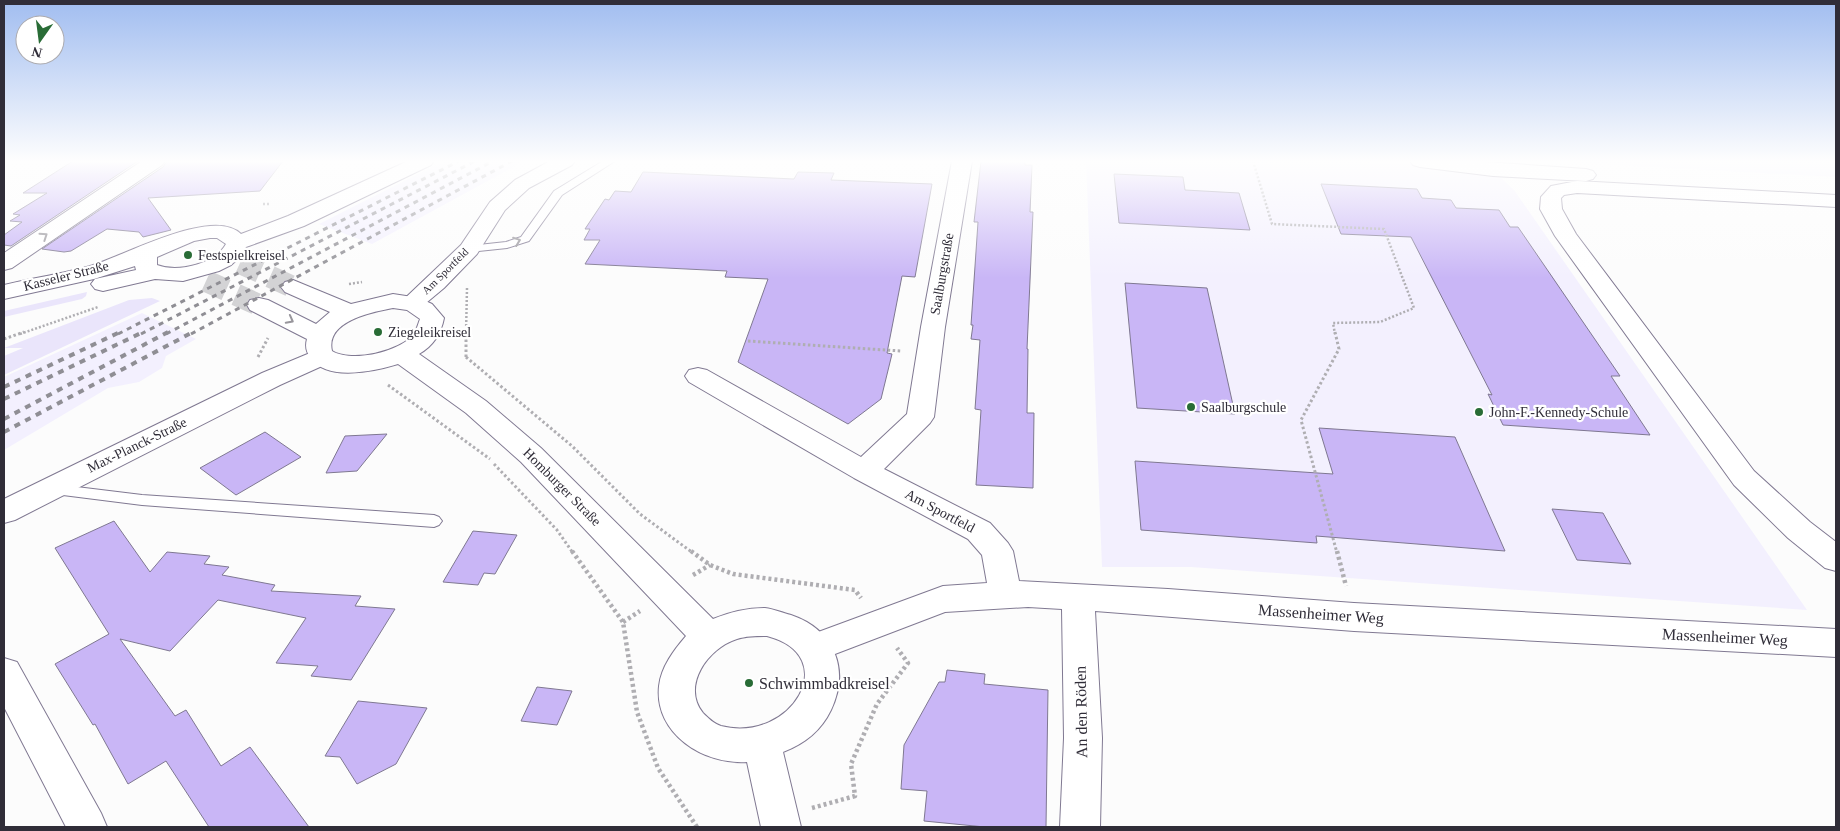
<svg xmlns="http://www.w3.org/2000/svg" width="1840" height="831" font-family="Georgia,serif">
<style>
.built{fill:#f3f0fe}
.green{fill:#eae5fb}
.building{fill:#c9b6f6;stroke:#7f7891}
.lines{fill:none;stroke-linecap:round;stroke-linejoin:round}
.secondary-tunnel{stroke:#d3d3d5;stroke-width:22;stroke-dasharray:22 11;stroke-linecap:butt}
.lane-casing{stroke:#807992;stroke-width:2}
.street-casing{stroke:#807992;stroke-width:2}
.secondary-casing{stroke:#807992;stroke-width:2}
.path-far2{stroke:#afaeb2;stroke-width:2.5;stroke-dasharray:2 2;stroke-linecap:butt}
.path-far1{stroke:#afaeb2;stroke-width:3;stroke-dasharray:2.5 2.5;stroke-linecap:butt}
.path{stroke:#afaeb2;stroke-width:4.5;stroke-dasharray:3 3;stroke-linecap:butt}
.lane{fill:#fff;fill-rule:evenodd}
.street{fill:#fff;fill-rule:evenodd}
.secondary{fill:#fff;fill-rule:evenodd}
.rail-far1{stroke:#8f8e94;stroke-width:3;stroke-dasharray:5 5;stroke-linecap:butt}
.rail{stroke:#8f8e94;stroke-width:4;stroke-dasharray:6 6;stroke-linecap:butt}
.oneway{stroke:#98969c}
.poi-dot{fill:#296c36;stroke:#fff;stroke-width:2}
.labels{text-anchor:middle;dominant-baseline:central;stroke-width:4.5;stroke-linejoin:round;paint-order:stroke}
.far-street-label{font-size:11px;fill:#302d38;stroke:#fff}
.poi-label{font-size:14px;fill:#302d38;stroke:#fff;text-anchor:start}
.street-label{font-size:14px;fill:#302d38;stroke:#fff}
.near-street-label{font-size:16px;fill:#302d38;stroke:#fff}
.near-poi-label{font-size:16px;fill:#302d38;stroke:#fff;text-anchor:start}
</style>
<rect width="100%" height="100%" fill="#fcfcfc"/>
<!-- built -->
<path class="built" d="M444,161h80l-152,83 -53,-20z
M1086,161h245l82,3 85,11 16,15 293,420 -616,-43h-89z
M1545,161h291v16z
M142,313l54,26 -30,17 -4,12 -23,14 -31,6 -104,62v-73z"/>
<!-- green -->
<path class="green" d="M87,292l-1,4 -4,3 -78,18v-6z
M152,298l8,3 -156,74v-19l19,-8h-19l125,-48z"/>
<!-- building -->
<path class="building" d="M73,161h65l-127,85 -7,-1v-10l18,-13 -12,-1 10,-6 -7,-1 34,-21h-24z
M167,161h116l-23,30 -112,7 23,32 -28,7 -4,-5 -32,-3 -36,22 -7,1 -22,-3 121,-82z
M981,161h44v4h7l-2,47h3l-6,137h1l-1,64h7l-1,75 -57,-3 5,-75 -6,-1 5,-69 -9,-1 2,-14h-2l7,-103h-4z
M643,172l151,7 4,-7 36,1 -3,7 101,4 -17,93 -13,-1 -15,77 5,1 -11,45 -33,25 -110,-62 30,-83 -43,-2 2,-6 -142,-7 15,-24h-16l6,-11h-5l20,-30 4,1 6,-9 16,1z
M1114,174l69,3 2,13 54,3 11,37 -131,-7z
M1321,184l96,5 5,9 29,2 5,8 43,2 11,17h8l102,149h-9l39,59 -147,-10 -15,-31 4,1 -81,-158 -70,-3z
M1125,283l82,5 28,126 -98,-6z
M1319,428l136,9 50,114 -189,-15 1,7 -176,-13 -6,-69 198,13z
M265,432l36,25 -65,38 -36,-27z
M387,434l-30,37 -31,2 19,-37z
M1552,509l51,4 28,51 -54,-4z
M114,521l36,51 17,-20 43,4 -6,8 25,3 -7,8 53,10 -4,6 90,5 -6,10 40,3 -44,71 -40,-4 7,-10 -42,-3 30,-45 -88,-18 -48,51 -50,-12 55,77 11,-6 35,56 29,-19 59,80h-100l-43,-66 -38,23 -33,-60 -2,1 -38,-61 54,-30 -54,-86z
M473,531l44,4 -22,39 -11,-1 -6,12 -35,-3z
M947,670l38,4 -1,10 64,6 -2,137h-61l-61,-6 3,-30 -26,-2 3,-44 35,-63h6z
M537,687l35,4 -15,34 -36,-4z
M358,701l69,7 -31,56 -39,20 -17,-27 -15,-1z"/>
<g class="lines">
<!-- secondary-tunnel -->
<path class="secondary-tunnel" d="M240,263l53,24
M206,281l53,24"/>
<!-- lane casing -->
<g class="lane-casing">
<path id="lane" d="M603,161h12l-53,34 -33,46 -22,7 -38,4 -6,-3 6,-3 37,-4 15,-5 33,-46z
M52,484l90,11 292,20 5,2 3,4 -3,4 -5,2 -292,-22 -95,-12 -2,-4 2,-4z"/>
</g>
<!-- street casing -->
<g class="street-casing">
<path id="street" d="M142,161h23l-3,4 -150,103 -8,2v-17z
M550,161h25l-3,4 -43,23 -24,22 -28,44 -33,34 -24,20 -8,2 -8,-2 -4,-5 61,-58 29,-43 25,-22z
M952,161h20l-27,166 -11,90 -4,6 -46,46 106,54 18,20 5,8 6,30 149,8 186,14 482,26v28l-482,-26 -259,-20 7,127 -2,89h-40l4,-89 -2,-129 -34,-2 -83,5 -131,50 -12,-4 -5,-10 5,-10 141,-52 44,-3 -5,-28 -14,-16 -114,-61 -165,-96 -4,-6 4,-6 9,-2 9,2 154,87 46,-43 14,-87z
M1410,161h60l116,8 7,2 3,4 -3,4 -7,2 -93,-5 -73,-9 -7,-2z
M1577,181l259,14v12l-259,-14 -13,2 -3,3 1,11 14,25 178,237 56,51 26,20v29l-11,-3 -37,-30 -54,-53 -179,-249 -15,-27 1,-12 10,-11z
M322,348l9,2 4,6 -4,6 -51,23 -265,135 -11,3v-24l258,-126z
M4,658l13,4 84,151 6,14h-41l-62,-120z"/>
</g>
<!-- secondary casing -->
<g class="secondary-casing">
<path id="secondary" d="M408,161h26l-3,4 -127,61 -58,21 -6,10 -9,8 -12,6 -36,10 -28,-2 -52,12 -8,-2 -4,-5 4,-5 41,-9 -1,-4 -41,13 -90,20v-14c28,-7 58,-11 86,-19 32,-9 123,-60 151,-32l47,-18zM210,238h7l9,6c-11,20 -48,29 -69,21v-8l37,-16z
M293,280l58,24 42,-10 26,4 13,6 12,14c-3,16 -11,28 -25,36l67,47 55,47 172,171c17,-7 34,-11 52,-11 9,1 18,5 26,7 44,15 59,55 40,95 -10,21 -27,34 -48,42l18,75h-40l-14,-65c-43,3 -93,-28 -88,-76 2,-19 15,-36 27,-50l-165,-174 -55,-49 -68,-49c-23,7 -71,18 -87,-6 -5,-6 -6,-12 -4,-19l-57,-29 -3,-5 3,-5 9,-2 9,2 48,24 14,-12 -45,-20 -4,-5 4,-5zM393,308l14,2 13,9c-2,5 -3,10 -6,15 -14,18 -62,29 -82,17 -7,-30 40,-39 61,-43zM767,636c77,20 24,108 -46,90 -7,-2 -13,-8 -18,-13 -22,-27 5,-65 34,-74 9,-3 20,-3 30,-3z"/>
</g>
<!-- path-far2 -->
<path class="path-far2" d="M1253,161l19,63 112,5 30,79 -34,14 -47,1 2,11
M263,204h7
M349,284l13,-2
M20,334l78,-27
M466,334l1,-46"/>
<!-- path-far1 -->
<path class="path-far1" d="M1335,332l4,17 -38,71 36,133
M4,339l20,-7
M748,341l153,10
M258,357l10,-19
M466,357l106,89 68,68 53,39
M466,357v-25
M388,385l102,74
M494,464l63,66 16,23"/>
<!-- path -->
<path class="path" d="M572,551l51,71 14,90 21,56 39,59
M691,551l19,14 23,9 122,16 6,8
M1337,551l9,35
M693,575l17,-10
M623,622l17,-11
M812,808l43,-12 -4,-32 26,-60 31,-41 -11,-15"/>
<!-- lane -->
<use href="#lane" class="lane"/>
<!-- street -->
<use href="#street" class="street"/>
<!-- secondary -->
<use href="#secondary" class="secondary"/>
<!-- rail-far1 -->
<path class="rail-far1" d="M118,334l341,-173
M141,334l334,-173
M166,334l327,-173
M191,334l321,-173"/>
<!-- rail -->
<path class="rail" d="M4,387l116,-55
M4,399l139,-67
M4,419l164,-87
M4,432l189,-100"/>
</g>
<!-- one-way arrows -->
<defs><path id="oneway-chevron" d="M-2-3.5L2.5 0L-2 3.5" fill="none" stroke-width="1.6" stroke-linecap="round" stroke-linejoin="round" transform="scale(1.25)"/></defs>
<g class="oneway">
<use href="#oneway-chevron" transform="translate(44 236) rotate(-34)"/>
<use href="#oneway-chevron" transform="translate(517 241) rotate(-21)"/>
<use href="#oneway-chevron" transform="translate(290 320) rotate(28)"/>
</g>
<!-- sky -->
<linearGradient id="sky" x2="0" y2="1"><stop stop-color="#a1bdf0"/><stop offset="0.58" stop-color="#fefefe"/><stop offset="1" stop-color="#fefefe" stop-opacity="0"/></linearGradient>
<rect width="1840" height="278" fill="url(#sky)"/>
<!-- markers -->
<g class="poi-dot">
<circle cx="188" cy="255" r="5"/>
<circle cx="378" cy="332" r="5"/>
<circle cx="1191" cy="407" r="5"/>
<circle cx="1479" cy="412" r="5"/>
<circle cx="749" cy="683" r="5"/>
</g>
<g class="labels">
<!-- far-street labels -->
<g class="far-street-label">
<text transform="translate(445 271) rotate(-45)">Am Sportfeld</text>
</g>
<!-- poi labels -->
<g class="poi-label">
<text x="198" y="255">Festspielkreisel</text>
<text x="388" y="332">Ziegeleikreisel</text>
<text x="1201" y="407">Saalburgschule</text>
<text x="1489" y="412">John-F.-Kennedy-Schule</text>
</g>
<!-- street labels -->
<g class="street-label">
<text transform="translate(942 274) rotate(-80)">Saalburgstraße</text>
<text transform="translate(66 276) rotate(-14)">Kasseler Straße</text>
<text transform="translate(137 445) rotate(-26)">Max-Planck-Straße</text>
<text transform="translate(562 487) rotate(45)">Homburger Straße</text>
<text transform="translate(940 511) rotate(28)">Am Sportfeld</text>
</g>
<!-- near-street labels -->
<g class="near-street-label">
<text transform="translate(1321 614) rotate(4)">Massenheimer Weg</text>
<text transform="translate(1725 637) rotate(3)">Massenheimer Weg</text>
<text transform="translate(1081 712) rotate(-91)">An den Röden</text>
</g>
<!-- near-poi labels -->
<g class="near-poi-label">
<text x="759" y="683">Schwimmbadkreisel</text>
</g>
</g>
<!-- border -->
<rect width="1840" height="831" fill="none" stroke="#302d38" stroke-width="10"/>
<!-- north arrow -->
<g transform="translate(40 40) rotate(194)"><circle r="24" fill="#ffffff" stroke="#acabaf"/>
<path d="M0-4L9 19L0 12L-9 19Z" fill="#296c36"/>
<text y="-8" font-size="14" font-weight="bold" text-anchor="middle" fill="#302d38">N</text>
</g>
</svg>
